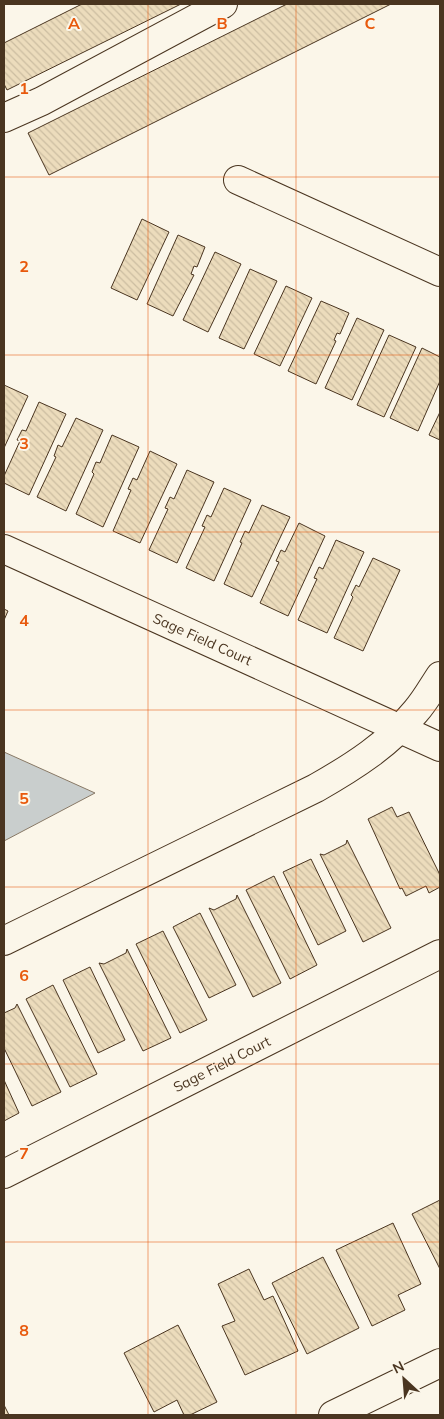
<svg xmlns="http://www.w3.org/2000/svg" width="444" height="1419" font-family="Mulish,sans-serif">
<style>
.water{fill:#c9cecd;stroke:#887966}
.building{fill:url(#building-back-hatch);stroke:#4a3520}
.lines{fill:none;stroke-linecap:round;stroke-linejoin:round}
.minor-casing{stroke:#4a3520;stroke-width:30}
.minor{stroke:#fbf6e9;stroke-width:28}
.grid{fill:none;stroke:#e8590c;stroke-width:1;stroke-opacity:0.55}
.labels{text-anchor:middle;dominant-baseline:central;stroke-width:4;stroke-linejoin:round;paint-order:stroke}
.street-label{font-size:14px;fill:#4a3520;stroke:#fbf6e9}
.grid-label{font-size:16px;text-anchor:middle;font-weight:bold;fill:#e8590c;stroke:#fbf6e9;stroke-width:4;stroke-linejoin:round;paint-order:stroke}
</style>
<defs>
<pattern id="building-back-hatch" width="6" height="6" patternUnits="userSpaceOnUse" patternTransform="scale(1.25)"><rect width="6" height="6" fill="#ecdcbc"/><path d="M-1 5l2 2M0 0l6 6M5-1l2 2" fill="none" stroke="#ccbda1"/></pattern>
</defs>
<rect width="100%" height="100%" fill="#fbf6e9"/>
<!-- water -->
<path class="water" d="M4,752l91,41 -91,48z"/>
<!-- building -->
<path class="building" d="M82,4h99l-174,86 -3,-6v-41z
M287,4h104l-342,171 -21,-42z
M142,219l27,13 -32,68 -26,-12z
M178,235l27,12 -8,20 -3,-1 -3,8 3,1 -21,41 -26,-12z
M215,252l26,12 -33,68 -25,-12z
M250,269l27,12 -33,68 -25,-11z
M286,286l26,12 -32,68 -26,-12z
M321,301l28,12 -9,21 -3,-1 -3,7 2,1 -20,43 -28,-13z
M357,318l27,12 -32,70 -27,-12z
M389,335l27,12 -32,70 -27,-12z
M422,348l18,9v24l-22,50 -28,-13z
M4,385l24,11 -24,52z
M39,402l27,12 -37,81 -25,-12v-7l16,-35 -3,-1 5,-10 4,1z
M440,412v28l-11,-5z
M76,418l27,12 -37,81 -29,-14 19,-40 -2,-1 4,-11 4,2z
M112,435l27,12 -36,80 -27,-13 18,-40 -2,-2 4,-10 4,1z
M150,451l27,13 -37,79 -27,-12 18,-41 -3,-1 5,-11 4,2z
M187,470l27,12 -37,81 -28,-13 19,-41 -3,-1 5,-11 4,2z
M224,488l27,12 -37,81 -28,-13 19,-41 -3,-1 5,-11 4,2z
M262,505l28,12 -38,80 -28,-13 18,-41 -2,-1 5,-11 4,2z
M299,523l26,13 -37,80 -28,-13 19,-41 -3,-1 5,-11 4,2z
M336,540l28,12 -37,81 -29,-13 19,-41 -3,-1 5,-11 4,2z
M373,558l27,12 -37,81 -29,-13 19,-41 -2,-2 5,-10 3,2z
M4,609l4,2 -4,9z
M392,807l5,10 12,-5 31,63v12l-11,6 -3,-7 -20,10 -4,-8 -2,1 -32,-70z
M347,840l44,88 -28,14 -43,-88 4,1 22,-11z
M311,859l35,72 -28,14 -35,-73z
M274,876l43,89 -27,14 -44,-89z
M237,895l44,88 -28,14 -44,-89 5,2 22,-11z
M200,913l36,72 -27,13 -36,-71z
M163,931l44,89 -27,13 -44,-89z
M127,949l44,89 -28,13 -44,-88 5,1 22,-11z
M90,967l35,73 -27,13 -35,-73z
M53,985l44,89 -27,13 -44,-88z
M17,1004l44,88 -29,14 -28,-58v-35l11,-5z
M4,1080l15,33 -15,8z
M440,1200v69l-28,-55z
M393,1223l28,61 -23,11 7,15 -33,16 -36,-76z
M323,1257l36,71 -52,26 -35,-71z
M249,1269l15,31 9,-4 25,55 -53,24 -23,-49 13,-5 -17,-37z
M178,1325l39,77 -27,13h-6l-7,-15 -23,12 -30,-59z
M4,1405l5,10h-5z"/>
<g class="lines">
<!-- minor casing -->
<g class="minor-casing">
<g id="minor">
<path d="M4,118l38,-17 181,-97"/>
<path d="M238,180l202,92"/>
<path id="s1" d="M4,549l436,198"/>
<path d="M4,941l312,-153c37,-21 73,-44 100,-77 9,-10 16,-23 24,-35"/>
<path id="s2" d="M4,1174l436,-220"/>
<path d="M333,1415l107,-52"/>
</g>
</g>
<!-- minor -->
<use href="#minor" class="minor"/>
</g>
<!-- grid -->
<path class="grid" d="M148,4v1411M296,4v1411M4,177h436M4,355h436M4,532h436M4,710h436M4,887h436M4,1064h436M4,1242h436"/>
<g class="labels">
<!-- street labels -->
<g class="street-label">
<text stroke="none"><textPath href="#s1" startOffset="218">Sage Field Court</textPath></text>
<text stroke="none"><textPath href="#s2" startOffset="244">Sage Field Court</textPath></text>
</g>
</g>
<g class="grid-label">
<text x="74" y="29">A</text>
<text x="222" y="29">B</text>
<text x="370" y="29">C</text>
<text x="24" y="94">1</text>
<text x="24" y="272">2</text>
<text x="24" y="449">3</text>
<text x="24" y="626">4</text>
<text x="24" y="804">5</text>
<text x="24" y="981">6</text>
<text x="24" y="1159">7</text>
<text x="24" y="1336">8</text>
</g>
<!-- border -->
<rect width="444" height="1419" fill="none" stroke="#4a3520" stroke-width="10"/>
<!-- north arrow -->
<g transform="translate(404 1379) rotate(334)" stroke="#fbf6e9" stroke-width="4" paint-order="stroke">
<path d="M0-4L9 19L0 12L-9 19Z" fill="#4a3520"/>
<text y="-8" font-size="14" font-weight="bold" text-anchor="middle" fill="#4a3520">N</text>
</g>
</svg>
